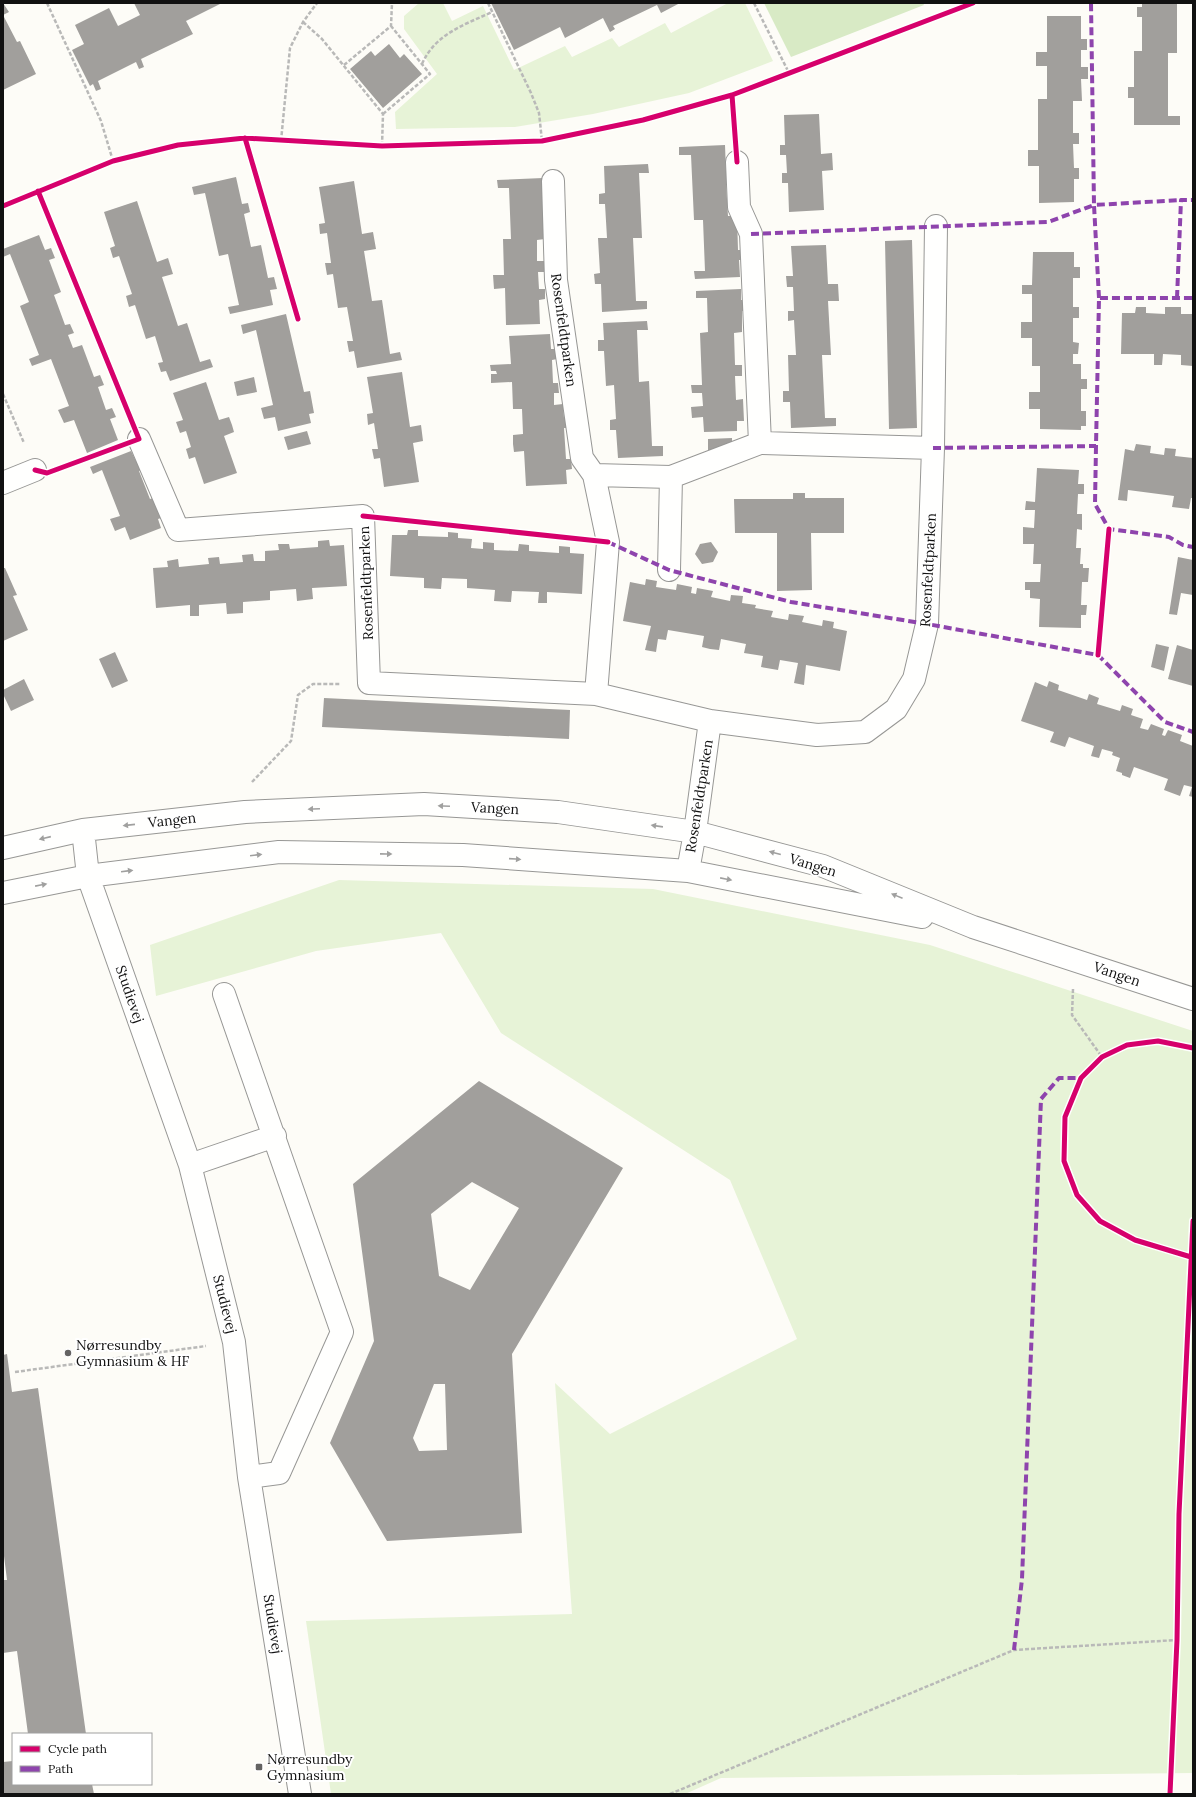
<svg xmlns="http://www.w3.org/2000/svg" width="1196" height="1797" font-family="Lora,serif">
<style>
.green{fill:#e7f3d7}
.forest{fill:#d8eac5}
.building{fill:#a19f9c;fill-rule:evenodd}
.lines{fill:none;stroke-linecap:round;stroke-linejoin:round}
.minor-casing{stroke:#979795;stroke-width:24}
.path{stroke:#b9b9b8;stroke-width:2.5;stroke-dasharray:4 2;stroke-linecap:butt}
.minor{stroke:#fffffe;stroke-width:22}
.quiet{stroke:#8e44ad;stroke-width:4;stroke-dasharray:8 4;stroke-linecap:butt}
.cycleway-casing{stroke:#fff;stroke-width:8}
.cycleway{stroke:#d6006c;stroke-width:5}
.oneway{fill:#a0a09f}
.poi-dot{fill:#646362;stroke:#fff;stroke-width:1.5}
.labels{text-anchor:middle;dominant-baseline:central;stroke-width:4;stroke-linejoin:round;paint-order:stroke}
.street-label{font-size:14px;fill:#111;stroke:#fff}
.poi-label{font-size:14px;fill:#111;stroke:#fff;text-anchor:start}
</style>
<rect width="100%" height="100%" fill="#fdfcf7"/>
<!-- green -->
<path class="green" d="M419,3h24l9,18 31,-15 31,64 51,-24 7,11 40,-19 7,9 46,-24 6,10 57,-30h17l28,58 -84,32 -96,21 -78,13 -119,2 -1,-17 42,-38 -33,-45v-13z
M339,880l314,9 277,56 263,86v742l-472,5 -36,16h-354l-25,-173 266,-7 -17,-231 55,51 187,-95 -67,-159 -229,-147 -60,-100 -125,18 -160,45 -6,-51z"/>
<!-- forest -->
<path class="forest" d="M764,3h159l1,2 -133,52z"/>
<!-- building -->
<path class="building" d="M3,3l6,9 -6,3 14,27 3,-1 16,33 -33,16z
M134,3h88l-36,18 7,13 -52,25 3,8 -5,2 -3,-7 -38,19 3,8 -5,2 -3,-7 -3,2 -18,-36 12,-6 -9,-19 34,-17 9,18 22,-11z
M491,3h189l-19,10 -4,-8 -44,21 2,3 -5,3 -7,-14 -38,20 -5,-11 -46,23z
M1142,3h35v50h-9v63h12v9h-46v-27h-6v-11h6v-36h8v-34h-5v-10h5z
M1047,16h34v23h6v11h-6v17h7v12h-7l1,22h-9v32h6v11h-6l1,24h5v11h-5v23l-35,1v-37h-11v-16h10v-51h9v-33h-11v-14h11z
M389,44l11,14 4,-4 18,20 -39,34 -33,-39 21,-18 4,5z
M819,114l2,40 11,-1 1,17 -11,1 2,39 -35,2 -1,-29h-6v-10h5l-1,-18h-6v-10h5l-1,-30z
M725,145l1,27h5l1,11h-6l2,33h9l1,34h7v10h-6l1,17 -45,2 -1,-8h11l-2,-51h-9l-3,-65h-12v-8z
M648,164l1,9h-10l3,65h-9l3,63h11v8l-45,3 -1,-28h-6l-1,-10 6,-1 -2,-35h9l-2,-34h-6v-10l6,-1 -1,-27z
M236,177l6,27 6,-1 2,9 -6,2 7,33 10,-2 7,33 6,-1 3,12 -7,1 3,15 -43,9 -2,-7 11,-2 -11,-51 -9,2 -14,-63 -11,2 -2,-8z
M543,178l2,61 -8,1v21h7l1,11h-7l1,17h6v10l-6,1 1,24 -34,1 -1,-37 -11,1 -1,-14h11l-1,-36h8l-2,-51h-11l-1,-8z
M354,181l8,53 11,-2 3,17 -12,2 8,50 10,-1 8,54 10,-2 2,8 -45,8 -3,-17 -5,1 -2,-11h6l-6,-34 -9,1 -5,-34 -6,1 -2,-12h6l-4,-30 -7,1 -1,-10 6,-1 -6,-36z
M137,201l20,61 11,-4 5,16 -11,3 16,49 9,-3 13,39 10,-3 3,8 -43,14 -4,-10 -5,1 -3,-9 5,-1 -8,-26 -9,3 -11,-34 -6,2 -3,-11 6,-2 -13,-38 -6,2 -3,-10 5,-2 -11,-34z
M39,235l6,15 6,-2 4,10 -6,2 12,32 -7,3 11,30 5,-1 4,9 -6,2 5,13 9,-3 12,32 6,-2 4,10 -6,2 8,23 6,-2 4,9 -6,2 8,21 -31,13 -13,-33 -10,3 -6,-13 11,-4 -18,-47 -19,7 -3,-7 10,-4 -19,-49 9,-4 -19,-48 -7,3v-8z
M912,240l5,188 -28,1 -4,-188z
M826,245l2,39h10l1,17h-11l3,54h-9l3,63h11v8l-45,2 -1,-26h-7v-11h6l-1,-36h8l-2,-35 -6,1v-10h6l-1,-24h-6l-1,-11h7l-2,-30z
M1033,252h41v15h6v11h-7v29h6v11h-6v24l6,1 -1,11h-5v10h8v15h6v10h-6v22h5v15h-5v4l-41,-1v-20h-11v-17h11v-26h-8v-28h-11v-16h11v-28h-10v-9h10z
M741,289v11h6l1,11h-6v21l-8,1 1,32h7v11h-7l1,24 7,-1 1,22h-7v10l-33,1 -1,-15 -11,1 -1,-11 12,-1 -1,-13h-10l-1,-8h11l-2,-52 8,-1 -1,-34h-11v-7z
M1136,307h10v6l19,1v-7h16v7h12v52l-12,-1v-10l-18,-1 -1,11h-8v-11h-33l1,-41h13z
M286,314l18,78 6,-1 4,22 -5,1 2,9 -33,8 -3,-14 -11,2 -3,-11 12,-3 -17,-75 -13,4 -2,-9z
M647,321l1,9h-11l2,52 10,-1 3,65h11v10l-45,2 -2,-28h-6v-10l6,-1 -2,-34 -8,1 -2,-35h-6v-11h6l-1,-17z
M550,334l1,15h6v10l-5,1 1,23h5l1,10h-5v12l9,-1 1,14h5l1,10h-6l2,31h5l1,10 -6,1 1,14 -41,2 -2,-35 -10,1 -1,-8v-9l10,-1 -1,-25h-9l-1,-27 -21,1v-9h6l-1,-3h-5l-1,-6 21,-1 -2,-28z
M402,372l8,55 11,-2 2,16 -10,2 6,39 -35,5 -4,-29 -6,1 -2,-10h6l-4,-26 -6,2 -1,-11 6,-1 -6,-36z
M254,377l3,15 -20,4 -3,-14z
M206,382l13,38 10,-3 3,8 2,7 -10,4 13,37 -33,11 -9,-27 -6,2 -3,-10 5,-2 -5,-16 -6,2 -4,-11 7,-2 -10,-27z
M307,431l4,13 -23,6 -4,-13z
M732,438v13l-24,1v-13z
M1136,444l15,2 -1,7 14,2 1,-7 11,1 -1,7 18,2v40h-2l-2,11 -17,-2 2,-11 -46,-6 -1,11 -9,-1 7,-51 9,2z
M131,451l5,10 5,-2 4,9 -6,3 11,28 6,-2 8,20 -6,2 3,9 -31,12 -5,-13 -10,4 -5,-12 10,-3 -18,-46 -9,4 -3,-7z
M1037,468l42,2 -1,14h6v10h-6l-1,20h5v16l-5,-1 -1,19h5l-1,16h3v4h6l-1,14h-6l-1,23h6l-1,10h-5v13l-42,-1 1,-28 -10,-1v-8h-5v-8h15l1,-18h-8l1,-20h-11v-17l11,1 1,-18h-10l1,-9 9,1z
M793,493h12v5h39v35h-33l1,57 -35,1v-58h-42l-1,-34h59z
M408,530h10v6l30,1v-5l10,1v5l14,1 -1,9 12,1v-7l11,1v7l24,1 1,-7 10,1v6l30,2v-7l11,1v6l14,1 -2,40 -35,-2v11h-9l1,-11 -27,-1 -1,11 -17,-1 1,-11 -28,-2v-9l-25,-1 -1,11 -17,-1v-10l-34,-2 2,-41h15z
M329,540l1,6 14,-1 3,41 -35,2 1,11 -16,2 -1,-12 -26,2v9l-27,2v11l-16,1 -1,-11 -27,2v11h-9v-11l-34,3 -3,-40 15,-1 -1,-6 11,-2 1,8 30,-3 -1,-6 11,-1 1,7 23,-2 -1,-7 11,-1 1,7h11v-10l14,-1 -1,-6h11l1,5 28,-2v-6z
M711,542l7,10 -5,10 -11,2 -7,-10 5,-10z
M1178,557l15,3v35l-12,-2 -4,22 -8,-1z
M3,568h2l12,27 -4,1 15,34 -25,11z
M646,579l11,2 -1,6 20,3 1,-6 15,3 -1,6 5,1 1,-6 16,3 -2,6 19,4 1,-6 12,1 -1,7 14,2 -1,3 18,3 -2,6 17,3 1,-6 15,2 -2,6 20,4 1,-6 11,2 -1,6 14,3 -7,40 -34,-6 -2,20 -10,-2 4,-20 -18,-3 -2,10 -17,-3 2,-11 -19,-3 2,-9 -25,-5 -2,11 -9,-1 -8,-2 2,-11 -36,-6 -2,10 -8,-1 -2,13 -11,-2 6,-24 -28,-5 7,-39 15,3z
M1156,644l13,3 -5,24 -13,-4z
M1177,645l16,5v36l-25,-7z
M115,652l13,29 -16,7 -13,-29z
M24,679l10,21 -23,11 -8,-17v-4z
M1049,681l10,4 -1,5 29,10 2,-6 10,4 -2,6 23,7 2,-6 11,4 -2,6 12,4 -3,9 8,2 3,-6 13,5 -2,6 3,1 3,-6 14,5 -2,6 13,5v51l-4,-1 3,-9 -8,-2 -4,11 -16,-6 4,-11 -34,-12 -4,11 -8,-3v-2l-6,-2 4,-13 -8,-3 1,-3 -11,-3 -3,9 -8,-2 3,-10 -25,-9 -4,10 -15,-5 4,-10 -33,-11 14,-39 12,5z
M324,698l246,12 -1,29 -247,-12z
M479,1081l144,87 -111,186 10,179 -135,8 -57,-98 44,-102 -21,-157zM472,1182l47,26 -49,82 -31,-14 -8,-62zM434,1384h11l2,66 -28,1 -6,-13z
M7,1354l5,38 26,-4 48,346h-58l-11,-83 -14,2v-73h4l-4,-32v-193z
M13,1761v23h79l2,10h-91v-32z"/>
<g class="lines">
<!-- minor casing -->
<g class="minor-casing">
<path id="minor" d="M737,162l2,45 12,27 9,209 173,5
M553,181l3,99 26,178 12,17 77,2 89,-34
M139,439l39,91 185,-14 6,167 227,11 114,27 107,14 48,-3 31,-23 18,-30 13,-55 6,-176 3,-222
M594,475l14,67 -12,152
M3,483l32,-13
M669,570l2,-93
M83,830l5,46 102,289 44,177 15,135 51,317
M3,848l80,-18 162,-18 179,-8 134,8 137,20 128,34 150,61 220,72
M688,871l7,-39 15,-111
M3,893l85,-17 191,-24 184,3 225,16 234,46
M224,994l118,338 -63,141 -30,4
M190,1165l85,-29"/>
</g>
<!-- path -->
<path class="path" d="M47,3l54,118 12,40
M488,3l43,90 8,20 3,28
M754,3l35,70
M303,22l19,17 61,75 -1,32
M422,64c13,-30 42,-39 70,-52
M344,65l47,-39 1,-23
M383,114l47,-40 -39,-48
M281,141l9,-93 13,-26 14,-19
M3,394l21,49
M252,782l39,-41 7,-46 15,-11h28
M1073,989l-1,26 30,42
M15,1372l191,-26
M670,1794l344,-144 163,-10"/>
<!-- minor -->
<use href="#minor" class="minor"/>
<!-- quiet -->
<path class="quiet" d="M751,234l297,-12 46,-17 -3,-202
M1099,298l-5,-93 87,-5
M1177,298l4,-98h12
M1096,446l-1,58 14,25 60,8 14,8 10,2
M933,448l163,-2 3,-148h94
M608,542l61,28 122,32 136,22 171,31 67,67 28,10
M1014,1650l8,-71 19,-480 18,-21h22"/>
<!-- cycleway casing -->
<g class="cycleway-casing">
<path id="cycleway" d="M732,95l5,67
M245,138l53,181
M3,206l110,-45 65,-16 67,-7 137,8 160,-5 101,-21 89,-25 241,-92
M35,470l12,3 92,-34 -101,-248
M363,516l245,26
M1098,655l11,-126
M1191,1257l-56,-17 -35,-19 -23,-26 -13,-34 1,-44 16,-39 21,-21 25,-12 31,-4 35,7
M1170,1794l7,-154 2,-126 14,-293"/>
</g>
<!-- cycleway -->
<use href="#cycleway" class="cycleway"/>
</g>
<!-- one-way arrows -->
<defs><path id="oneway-solid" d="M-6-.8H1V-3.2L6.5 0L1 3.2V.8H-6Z"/></defs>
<g class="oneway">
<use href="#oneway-solid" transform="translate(444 806) rotate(-177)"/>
<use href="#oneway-solid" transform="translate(314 809) rotate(178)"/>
<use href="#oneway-solid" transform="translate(129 825) rotate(174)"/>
<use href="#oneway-solid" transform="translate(657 826) rotate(-172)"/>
<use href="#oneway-solid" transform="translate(45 838) rotate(167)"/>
<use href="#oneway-solid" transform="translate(775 853) rotate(-165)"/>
<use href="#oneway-solid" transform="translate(386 854) rotate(1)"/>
<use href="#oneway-solid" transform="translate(256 855) rotate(-7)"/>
<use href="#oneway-solid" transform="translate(515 859) rotate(4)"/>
<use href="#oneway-solid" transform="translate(127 871) rotate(-7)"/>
<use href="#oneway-solid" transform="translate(726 879) rotate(11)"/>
<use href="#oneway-solid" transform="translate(41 885) rotate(-11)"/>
<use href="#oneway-solid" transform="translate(897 896) rotate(-158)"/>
</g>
<!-- markers -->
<g class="poi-dot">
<circle cx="68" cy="1353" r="4"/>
<rect x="255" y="1763" width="8" height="8" rx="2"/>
</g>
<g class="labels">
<!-- street labels -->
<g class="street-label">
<text transform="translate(564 330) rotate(82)">Rosenfeldtparken</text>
<text transform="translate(928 570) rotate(-87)">Rosenfeldtparken</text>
<text transform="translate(366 583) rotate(-92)">Rosenfeldtparken</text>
<text transform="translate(699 796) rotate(-81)">Rosenfeldtparken</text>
<text transform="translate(495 808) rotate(3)">Vangen</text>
<text transform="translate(172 820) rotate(-6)">Vangen</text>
<text transform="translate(813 865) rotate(17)">Vangen</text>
<text transform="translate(1117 974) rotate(19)">Vangen</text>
<text transform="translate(130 994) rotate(71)">Studievej</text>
<text transform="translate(225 1304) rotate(76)">Studievej</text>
<text transform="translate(273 1624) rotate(81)">Studievej</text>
</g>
<!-- poi labels -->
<g class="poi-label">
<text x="76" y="1345">Nørresundby<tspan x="76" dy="16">Gymnasium &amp; HF</tspan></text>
<text x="267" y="1759">Nørresundby<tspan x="267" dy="16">Gymnasium</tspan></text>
</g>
</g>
<!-- border -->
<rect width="1196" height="1797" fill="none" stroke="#111111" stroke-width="8"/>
<!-- legend -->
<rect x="12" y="1733" width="140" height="52" fill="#ffffff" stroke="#a0a0a0"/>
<rect x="20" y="1746" width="20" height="6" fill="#d6006c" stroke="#a0a0a0"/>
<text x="48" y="1753" font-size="12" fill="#111111">Cycle path</text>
<rect x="20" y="1766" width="20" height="6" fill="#8e44ad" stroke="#a0a0a0"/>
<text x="48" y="1773" font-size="12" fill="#111111">Path</text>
</svg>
